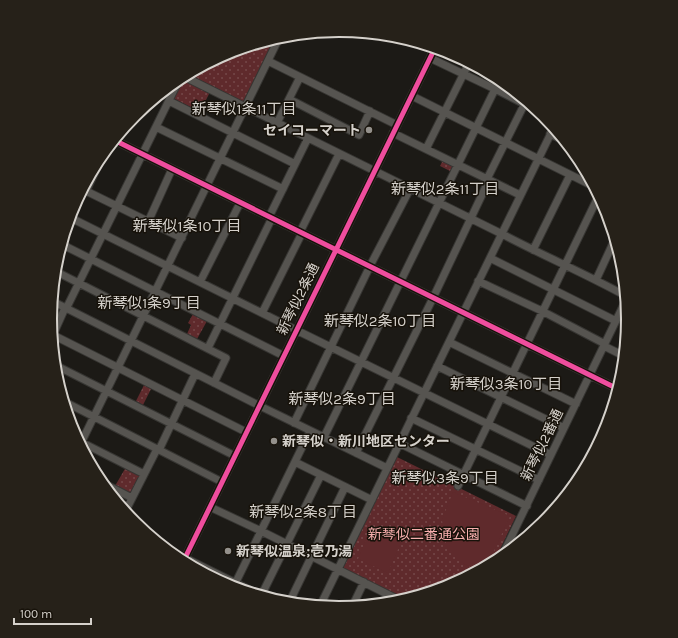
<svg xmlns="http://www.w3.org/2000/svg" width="678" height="638" font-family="Karla,'Noto Sans JP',sans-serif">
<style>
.grass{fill:url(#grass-dots)}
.pitch{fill:#5f2a2c}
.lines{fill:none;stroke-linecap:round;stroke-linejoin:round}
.minor-casing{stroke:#373633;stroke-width:9}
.minor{stroke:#565450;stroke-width:7}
.cycleway-casing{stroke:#17120a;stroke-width:8}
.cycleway{stroke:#ef4d9e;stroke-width:5}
.poi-dot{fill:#94918c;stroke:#17120a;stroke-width:1.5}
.labels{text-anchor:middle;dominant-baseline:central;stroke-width:3;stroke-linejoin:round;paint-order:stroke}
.poi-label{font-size:14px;font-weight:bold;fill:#d5d1cb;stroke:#17120a;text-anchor:start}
.street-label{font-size:14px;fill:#d5d1cb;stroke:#17120a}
.park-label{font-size:14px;fill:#f7afae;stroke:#17120a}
.neighbourhood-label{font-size:15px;fill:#d5d1cb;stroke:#17120a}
.rim{fill:none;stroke:#d5d1cb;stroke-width:2}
</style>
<defs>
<pattern id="grass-dots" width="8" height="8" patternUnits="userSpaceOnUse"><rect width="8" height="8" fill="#5f2a2c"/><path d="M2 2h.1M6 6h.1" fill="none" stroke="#754849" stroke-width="1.8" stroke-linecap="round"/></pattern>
</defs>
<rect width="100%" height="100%" fill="#1c1a16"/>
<!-- grass -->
<path class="grass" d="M275,38l-32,64 -55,-28 41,-22z
M182,78l28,14 -10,20 -27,-14z
M443,160l10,5 -3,6 -10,-5z
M193,314l14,7 -10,18 -10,-5 4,-9 -3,-2z
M145,383l7,4 -9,18 -7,-4z
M397,457l119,59 -22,46 -45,24 -43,13 -62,-30v-3z
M126,467l13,6 1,3 -8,17 -3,1 -14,-8z"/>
<!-- pitch -->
<path class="pitch" d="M453,492l57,24 -23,50 -9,5 -17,-9 -10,-9 -6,-12 -3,-21z
M371,527l31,13 -14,33 -30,-14z"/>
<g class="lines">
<!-- minor casing -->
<g class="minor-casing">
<path id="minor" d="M430,58l65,31 45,23
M268,61l129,64
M183,76c107,53 214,106 321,159 40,21 82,39 122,61
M412,96l183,91
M289,99l70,36 11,-24
M169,101l126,63
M277,123l23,-46
M156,127l127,62
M393,133l127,62
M550,134l15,7
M114,140l504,249
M426,149l43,-86
M487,179l39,-78
M82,189l100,49
M86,191l19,-40
M69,217l227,113 255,125
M269,217l39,-79
M148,222l24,-53
M300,232l39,-78
M61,244l223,112
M533,250l37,-75
M490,258l126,63
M55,271l171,87 -12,25
M596,280l19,-41
M478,281l64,30 63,33
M200,282l40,-79
M52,301l208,105 127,62
M66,309l114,-231
M262,313l40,-80
M51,334l195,98
M52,337l13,-29
M449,342l127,62
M604,346l20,10
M208,348l64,-130
M55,365l180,91
M437,366l127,62
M63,401l159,81
M411,418l128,62
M294,423l77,-159 39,-75
M324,437l176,-358
M81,442l63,32
M399,443l128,63
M80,445l200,-409
M159,450l36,-76
M356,453l77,-155 56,-118
M295,462l77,38
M101,482l31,16
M458,486l141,-291
M210,507l51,24 140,70
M125,512l32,-63
M185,558l81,40
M501,558l125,-258
M183,562l252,-514
M233,588l77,-157
M261,596l60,-121
M289,603l56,-116
M320,606l234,-479
M352,607l12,-25"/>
</g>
<!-- minor -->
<use href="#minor" class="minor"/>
<!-- cycleway casing -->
<g class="cycleway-casing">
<path id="cycleway" d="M114,140l504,249
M183,562l252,-514"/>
</g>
<!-- cycleway -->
<use href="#cycleway" class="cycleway"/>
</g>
<!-- markers -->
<g class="poi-dot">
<circle cx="369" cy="130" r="4"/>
<circle cx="274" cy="441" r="4"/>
<circle cx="228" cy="551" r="4"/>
</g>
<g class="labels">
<!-- poi labels -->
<g class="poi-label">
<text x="361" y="130" text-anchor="end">セイコーマート</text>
<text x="282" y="441">新琴似・新川地区センター</text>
<text x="236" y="551">新琴似温泉;壱乃湯</text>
</g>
<!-- street labels -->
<g class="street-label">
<text transform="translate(298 299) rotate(-64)">新琴似2条通</text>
<text transform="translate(542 445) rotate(-64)">新琴似2番通</text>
</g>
<!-- park labels -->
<g class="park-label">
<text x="424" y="534">新琴似二番通公園</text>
</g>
<!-- neighbourhood labels -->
<g class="neighbourhood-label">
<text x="244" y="109">新琴似1条11丁目</text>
<text x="445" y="189">新琴似2条11丁目</text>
<text x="187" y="226">新琴似1条10丁目</text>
<text x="149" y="303">新琴似1条9丁目</text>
<text x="380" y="321">新琴似2条10丁目</text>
<text x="506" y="384">新琴似3条10丁目</text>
<text x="342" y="399">新琴似2条9丁目</text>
<text x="445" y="478">新琴似3条9丁目</text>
<text x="303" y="512">新琴似2条8丁目</text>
</g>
</g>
<!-- crop -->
<path d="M0 0H678V638H0ZM57 319a282 282 0 1 1 564 0a282 282 0 1 1-564 0Z" fill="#262119" fill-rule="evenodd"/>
<path class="rim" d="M57 319a282 282 0 1 1 564 0a282 282 0 1 1-564 0Z"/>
<!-- scale -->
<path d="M14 618v6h77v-6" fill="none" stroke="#d5d1cb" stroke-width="2"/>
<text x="20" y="618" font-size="12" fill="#d5d1cb" stroke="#17120a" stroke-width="3" paint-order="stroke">100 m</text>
</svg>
